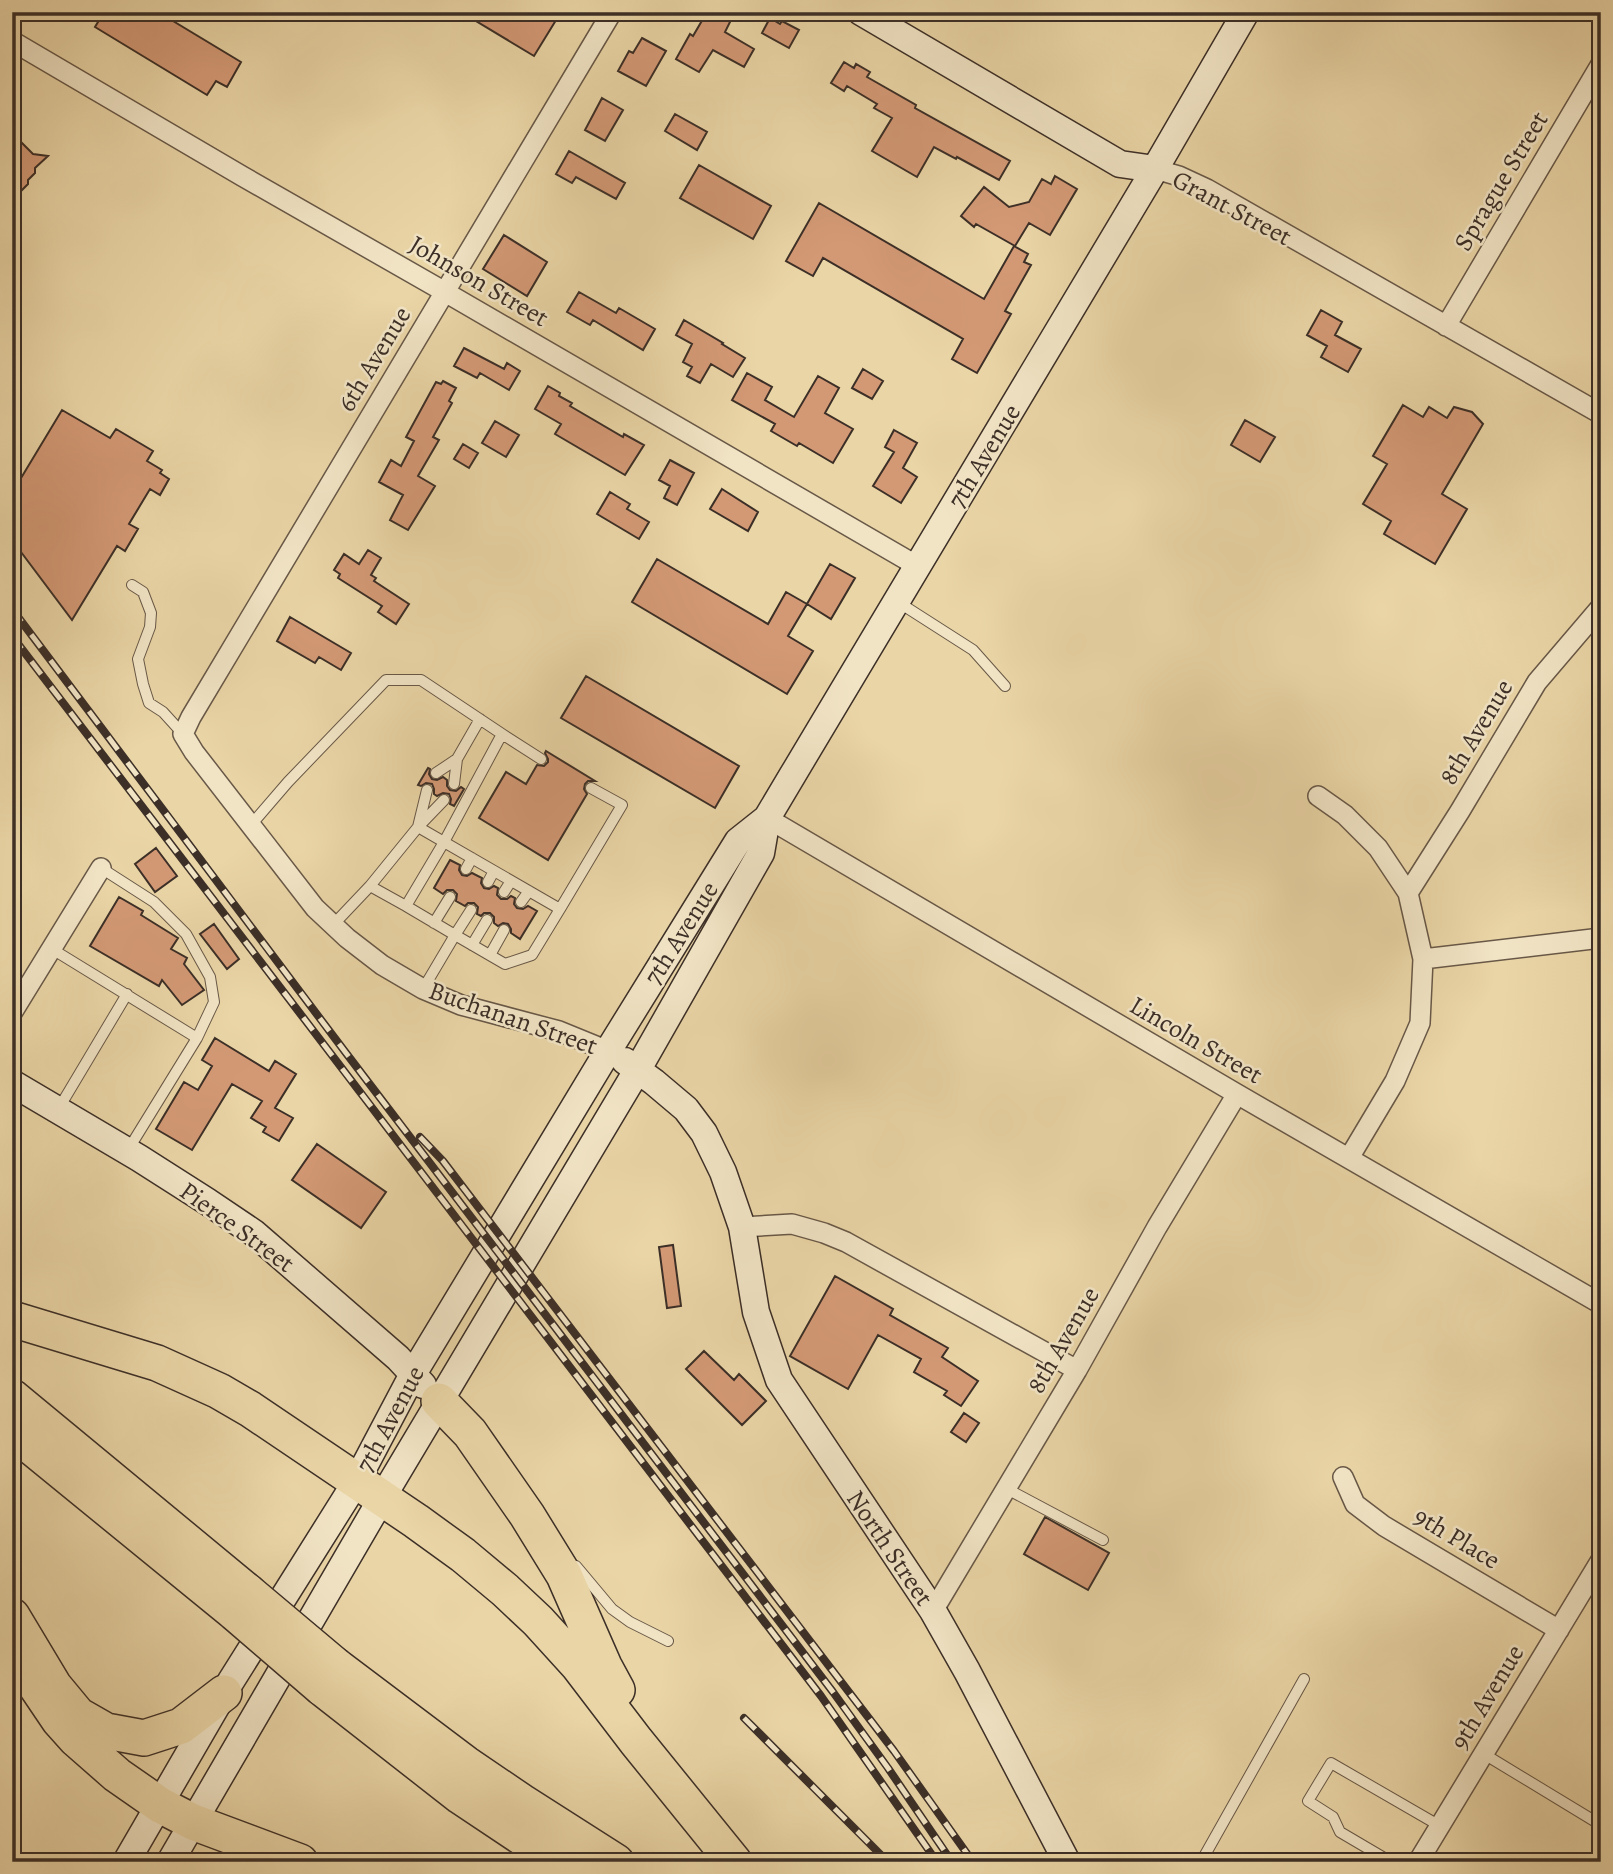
<svg xmlns="http://www.w3.org/2000/svg" width="1613" height="1874" font-family="Alegreya,serif">
<style>
.building{fill:#d39975;stroke:#3c2f27;stroke-width:2}
.lines{fill:none;stroke-linecap:round;stroke-linejoin:round}
.lane-casing{stroke:#685847;stroke-width:12}
.street-casing{stroke:#685847;stroke-width:22}
.secondary-casing{stroke:#3c2f27;stroke-width:29}
.highway-casing{stroke:#3c2f27;stroke-width:38}
.lane{stroke:#f1e4c5;stroke-width:10}
.street{stroke:#f1e4c5;stroke-width:19}
.secondary{stroke:#f1e4c5;stroke-width:26}
.highway{stroke:#ead5a6;stroke-width:35}
.rail-casing{stroke:#3c2f27;stroke-width:8}
.rail{stroke:#f1e4c5;stroke-width:5;stroke-dasharray:16;stroke-linecap:butt}
.highway-bridge-casing{stroke:#3c2f27;stroke-width:38;stroke-linecap:butt}
.highway-bridge{stroke:#ead5a6;stroke-width:35}
.labels{text-anchor:middle;dominant-baseline:central;stroke-width:5;stroke-linejoin:round;paint-order:stroke}
.street-label{font-size:26px;fill:#3c2f27;stroke:#f1e4c5}
</style>
<rect width="100%" height="100%" fill="#ead5a6"/>
<filter id="stains"><feTurbulence type="fractalNoise" baseFrequency=".00286" numOctaves="4"/><feColorMatrix values="0 0 0 0 .2 0 0 0 0 .09 0 0 0 0 .02 0 0 0 .5 -.17"/></filter>
<radialGradient id="worn" r=".72"><stop offset=".6" stop-color="#630" stop-opacity="0"/><stop offset="1" stop-color="#630" stop-opacity=".3"/></radialGradient>
<!-- building -->
<path class="building" d="M104,12h54l83,50 -14,25 -11,-6 -9,14 -112,-68z
M461,12h100l-27,44z
M707,12h10l14,8 -6,12 29,17 -10,18 -31,-17 -14,22 -23,-13 14,-25 3,2z
M770,18l10,6 2,-3 17,9 -10,18 -27,-15z
M642,38l24,13 -20,35 -28,-15 11,-20 4,2z
M844,62l10,6 2,-4 14,8 -3,5 49,28 -1,3 95,53 -11,19 -42,-23 -1,2 -22,-12 -17,30 -45,-26 20,-33 -18,-10 3,-4 -30,-18 -3,5 -13,-8z
M602,98l21,12 -18,31 -20,-11z
M675,114l32,18 -10,18 -32,-19z
M12,133l21,21 15,2 -13,12v5l-7,7v4l-16,16z
M569,151l56,32 -9,16 -40,-22 -4,6 -16,-9z
M699,165l72,41 -18,33 -73,-41z
M1055,176l22,13 -27,46 -21,-12 -14,23 -39,-22 -2,3 -13,-11 23,-29 25,20 20,-5 13,-23 9,5z
M819,203l165,96 30,-53 14,8 -4,8 7,3 -26,46 6,3 -34,59 -25,-14 11,-20 -140,-81 -10,18 -27,-15z
M504,235l43,27 -20,34 -44,-27z
M579,292l37,21 3,-5 36,21 -12,21 -50,-30 -3,5 -23,-13z
M1321,310l21,12 -7,13 26,14 -13,23 -27,-15 6,-11 -20,-11z
M684,320l39,23 -1,1 23,14 -12,19 -22,-13 -11,19 -13,-7 5,-9 -9,-5 9,-18 -16,-9z
M464,348l40,21 3,-6 13,8 -11,19 -29,-17 -3,5 -23,-12z
M863,369l20,12 -11,18 -20,-11z
M747,373l25,14 -7,13 29,17 24,-41 21,12 -14,25 28,16 -20,34 -34,-20 -2,3 -26,-15 4,-7 -43,-24z
M443,381l13,7 -7,13 3,2 -19,34 6,3 -21,36 17,10 -27,44 -18,-10 13,-25 -24,-13 12,-22 10,6 13,-25 -8,-4 30,-55 5,2z
M548,386l12,7 -1,3 13,7 -2,3 53,31 1,-3 20,11 -19,30 -70,-41 6,-10 -26,-15z
M1403,405l20,12 6,-10 18,11 7,-11 18,5 11,12 -41,70 25,15 -32,55 -51,-30 7,-13 -28,-17 24,-40 -14,-8z
M62,410l48,28 6,-9 37,22 -6,10 15,9 -2,3 9,6 -9,16 -10,-6 -21,35 9,5 -13,22 -8,-5 -45,74 -60,-80v-47z
M1245,420l30,17 -15,25 -29,-17z
M495,421l24,14 -13,22 -24,-14z
M894,430l23,13 -14,25 14,9 -16,26 -28,-17 21,-34 -9,-5z
M463,444l15,9 -9,15 -15,-9z
M670,460l24,13 -17,32 -13,-7 6,-12 -11,-6z
M722,489l36,23 -10,19 -38,-22z
M610,492l20,12 -3,5 22,13 -10,17 -42,-25z
M368,550l13,8 -10,17 5,3 -2,3 35,23 -13,20 -18,-12 4,-6 -44,-28 2,-4 -6,-4 10,-16 15,10z
M657,559l111,65 18,-32 21,12 -19,32 25,15 -26,43 -155,-92z
M830,564l25,14 -24,41 -24,-15z
M290,617l61,36 -10,17 -22,-13 -4,6 -38,-22z
M586,676l153,90 -24,42 -154,-90z
M546,751l49,30h-7l-3,3 -1,5 3,5 -39,66 -69,-42 27,-46 20,12 11,-19 7,1 4,-4v-3l-3,-6z
M428,768l2,1 -1,5 3,5 5,1 6,-3 4,3v6l3,4 6,1 5,-4 3,2 -10,17 -4,-2 1,-5 -2,-5 -6,-1 -6,3 -3,-2v-5l-2,-5 -6,-1 -5,3 -3,-1z
M156,848l21,28 -22,16 -20,-28z
M450,860l10,5 -1,5 3,5 5,1 5,-3 10,5 -1,5 3,5 5,1 5,-3 4,2 -1,7 4,4h6l4,-3 4,2 -1,6 3,4 6,1 5,-3 9,5 -17,28 -9,-6v-4l-3,-5 -5,-1 -5,3 -4,-3v-6l-4,-4h-6l-3,3 -4,-2 1,-7 -4,-4h-6l-3,3 -9,-5 1,-7 -4,-4h-6l-4,4 -9,-6z
M119,897l24,14 -2,4 37,23 -7,11 16,9 -3,6 20,26 -22,15 -20,-25 -3,6 -69,-40z
M214,924l25,35 -12,10 -27,-35z
M215,1038l54,33 6,-10 21,13 -21,34 18,10 -14,23 -16,-9 3,-5 -15,-9 11,-17 -30,-17 -40,66 -36,-21 28,-47 14,8 14,-24 -10,-6z
M317,1144l69,48 -25,36 -69,-48z
M673,1245l8,61 -14,2 -8,-61z
M835,1276l58,33 -3,6 58,33 -6,9 36,24 -17,25 -17,-11 3,-4 -33,-19 7,-13 -43,-24 -30,54 -58,-33z
M704,1351l30,29 5,-6 27,27 -24,24 -56,-56z
M964,1413l15,10 -13,19 -15,-10z
M1045,1517l64,36 -21,37 -64,-36z"/>
<g class="lines">
<!-- lane casing -->
<g class="lane-casing">
<path id="lane" d="M132,585l11,7 8,21 -1,14 -12,32 5,25 6,19 14,9 20,22
M898,602l75,48 32,36
M502,734l39,25
M436,773l21,-14
M454,784l3,-25 23,-40
M251,825l37,-43 98,-102h35l81,54 -58,108 -38,64
M418,827l142,82 -28,46 -27,9 -50,-29 16,-25
M418,827l9,-37
M101,868l53,34 32,32 24,43 4,25 -17,36
M466,869l6,-11
M488,882l6,-11
M370,886l48,-59 26,-27
M504,892l7,-11
M521,902l8,-11
M560,909l62,-104 -31,-17
M434,923l16,-26
M333,925l37,-39 36,20 49,29 -32,54
M472,945l15,-25
M52,949l145,89 -69,112
M490,955l14,-25
M59,1108l68,-114
M1007,1489l96,51
M576,1566l36,43 18,13 38,19
M1484,1754l117,71
M1201,1862l103,-183
M1391,1862l-51,-30 -7,-15 -25,-16 23,-38 109,63
M1592,1862l9,-14"/>
</g>
<!-- street casing -->
<g class="street-casing">
<path id="street" d="M12,41l230,135 203,116 474,275
M1155,169l24,7 28,13 394,225
M1446,326l155,-262
M1318,796l27,19 33,33 30,45 15,66 -3,64 -25,58 -46,77
M767,818l470,276 364,210
M1408,893l52,-82 77,-129 64,-75
M1423,959l178,-21
M12,1013l89,-145
M608,1051l-49,-20 -98,-26 -38,-16 -41,-24 -35,-27 -32,-30 -121,-156 -11,-18 8,-17 421,-705
M742,1227l50,-3 32,9 22,9 231,128
M1343,1477l12,27 29,22 175,104
M933,1611l144,-241 80,-143 80,-133
M1418,1862l183,-302"/>
</g>
<!-- secondary casing -->
<g class="secondary-casing">
<path id="secondary" d="M861,12l259,152 35,5
M625,1061l29,21 32,27 18,24 19,39 19,55 14,85 23,68 154,231 34,60 100,191
M12,1083l127,75 69,44 46,31 144,125 25,27
M126,1862l105,-181 125,-199 57,-108 195,-323 130,-210 29,-23 25,-42 363,-607 91,-157
M170,1862l212,-364 256,-429 123,-216 6,-35"/>
</g>
<!-- highway casing -->
<g class="highway-casing">
<path id="highway" d="M12,1319l145,44 62,28 31,18 166,112 47,34 42,35 33,31 40,44 58,76 98,121
M12,1397l236,195
M439,1401l31,32 57,82 37,60 40,91 13,24
M12,1431l223,182
M12,1616l42,70 24,29 28,16 38,7 37,-12 43,-33
M12,1641l24,45 23,34 17,19 41,36 43,30 33,17 107,40
M336,1666l130,98 56,38 94,60
M322,1688l138,108 99,66"/>
</g>
<!-- lane -->
<use href="#lane" class="lane"/>
<!-- street -->
<use href="#street" class="street"/>
<!-- secondary -->
<use href="#secondary" class="secondary"/>
<!-- highway -->
<use href="#highway" class="highway"/>
<!-- rail casing -->
<g class="rail-casing">
<path id="rail" d="M12,609l334,444 487,639 55,76 64,94
M12,636l809,1060 116,166
M420,1137l23,24 451,590 79,111
M744,1718l144,144"/>
</g>
<!-- rail -->
<use href="#rail" class="rail"/>
<!-- highway-bridge casing -->
<g class="highway-bridge-casing">
<path id="highway-bridge" d="M248,1592l88,74
M235,1613l87,75"/>
</g>
<!-- highway-bridge -->
<use href="#highway-bridge" class="highway-bridge"/>
</g>
<g class="labels">
<!-- street labels -->
<g class="street-label">
<text transform="translate(1501 181) rotate(-59)">Sprague Street</text>
<text transform="translate(1232 208) rotate(28)">Grant Street</text>
<text transform="translate(479 281) rotate(30)">Johnson Street</text>
<text transform="translate(374 359) rotate(-59)">6th Avenue</text>
<text transform="translate(984 456) rotate(-59)">7th Avenue</text>
<text transform="translate(1476 732) rotate(-59)">8th Avenue</text>
<text transform="translate(681 933) rotate(-58)">7th Avenue</text>
<text transform="translate(513 1018) rotate(19)">Buchanan Street</text>
<text transform="translate(1196 1040) rotate(30)">Lincoln Street</text>
<text transform="translate(237 1227) rotate(36)">Pierce Street</text>
<text transform="translate(1063 1340) rotate(-60)">8th Avenue</text>
<text transform="translate(390 1419) rotate(-62)">7th Avenue</text>
<text transform="translate(1457 1538) rotate(31)">9th Place</text>
<text transform="translate(890 1548) rotate(56)">North Street</text>
<text transform="translate(1487 1697) rotate(-59)">9th Avenue</text>
</g>
</g>
<!-- margin -->
<rect width="1613" height="1874" fill="none" stroke="#ead5a6" stroke-width="42"/>
<rect x="14" y="14" width="1585" height="1846" fill="none" stroke="#3c2f27" stroke-width="3.5"/>
<rect x="21" y="21" width="1571" height="1832" fill="none" stroke="#3c2f27" stroke-width="2"/>
<rect width="100%" height="100%" filter="url(#stains)"/>
<rect width="100%" height="100%" fill="url(#worn)"/>
</svg>
